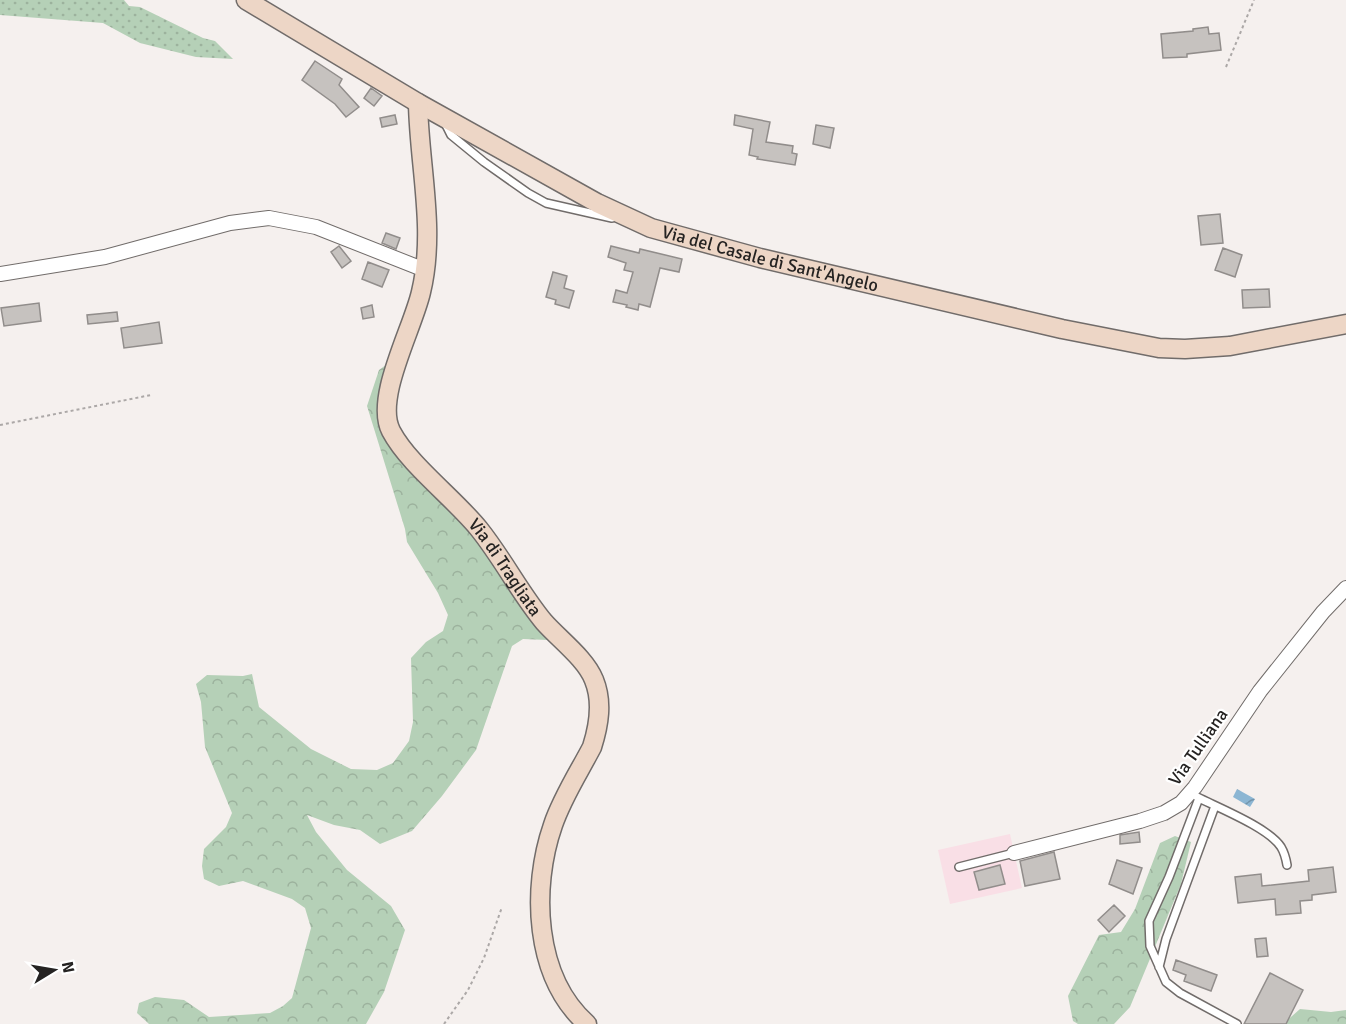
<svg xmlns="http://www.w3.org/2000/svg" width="1346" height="1024" font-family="Signika,sans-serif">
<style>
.education{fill:#f9dfe6}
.grass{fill:url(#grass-dots)}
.forest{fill:url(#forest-crowns)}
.water{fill:url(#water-waves)}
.building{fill:#c6c2bf;stroke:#918d8b;stroke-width:1.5}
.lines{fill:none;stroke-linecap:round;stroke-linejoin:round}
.lane-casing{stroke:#716c6a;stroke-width:10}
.street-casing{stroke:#716c6a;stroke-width:16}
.secondary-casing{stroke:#716c6a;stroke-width:21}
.path{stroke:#aca8a7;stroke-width:2;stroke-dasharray:3 3;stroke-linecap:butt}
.lane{stroke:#fff;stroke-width:7}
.street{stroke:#fff;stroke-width:14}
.secondary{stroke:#edd6c6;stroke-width:18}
.labels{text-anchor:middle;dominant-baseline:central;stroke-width:4.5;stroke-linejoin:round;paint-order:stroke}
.street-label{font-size:18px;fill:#252322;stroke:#fff}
</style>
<defs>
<pattern id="grass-dots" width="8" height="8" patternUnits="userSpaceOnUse" patternTransform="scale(1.5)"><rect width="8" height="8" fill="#b5d0b7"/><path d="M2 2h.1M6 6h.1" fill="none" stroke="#9cb29d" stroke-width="1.8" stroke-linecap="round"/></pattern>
<pattern id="forest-crowns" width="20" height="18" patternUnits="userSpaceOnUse" patternTransform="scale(1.5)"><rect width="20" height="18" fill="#b5d0b7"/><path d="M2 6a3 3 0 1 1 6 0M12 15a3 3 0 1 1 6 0" fill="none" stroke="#9cb29d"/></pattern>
<pattern id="water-waves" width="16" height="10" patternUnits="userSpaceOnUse" patternTransform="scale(1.5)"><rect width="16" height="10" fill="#8cb6d3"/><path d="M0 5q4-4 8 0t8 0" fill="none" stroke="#7294ab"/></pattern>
</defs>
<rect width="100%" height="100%" fill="#f5f0ee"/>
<!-- education -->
<path class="education" d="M1010,834l12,54 -72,16 -12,-54z"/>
<!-- grass -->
<path class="grass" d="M0,0h124l5,6 11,1 63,31 12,3 18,18 -37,-2 -56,-14 -37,-20 -103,-8z"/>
<!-- forest -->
<path class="forest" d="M390,362l-8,41 166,237 -25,-1 -11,7 -36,104 -34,46 -30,35 -32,13 -20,-14 -26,-5 -27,-10 9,17 31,38 44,36 14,24 -21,62 -18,32h-217l-12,-11 2,-10 16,-6 29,3 25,17 61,-4 13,-7 9,-8 19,-70 -6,-20 -13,-9 -49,-18 -24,5 -15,-7 -2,-13 2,-17 22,-22 6,-14 -27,-66 -4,-45 -5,-18 11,-9 36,1 9,-2 7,33 52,42 40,20 26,1 16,-7 16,-22 4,-19 -2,-64 15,-16 17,-11 5,-16 -10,-22 -31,-51 -2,-13 -38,-123 12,-36z
M1175,836l16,6 -10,42 -51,123 -16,17h-36l-5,-3 -5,-25 31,-61 22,-3 14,-23 25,-66z
M1300,1009l31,3 15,-2v14h-63z"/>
<!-- water -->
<path class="water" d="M1237,789l18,10 -5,8 -17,-10z"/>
<!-- building -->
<path class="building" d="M1208,27l1,7 10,-1 2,17 -34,4v3l-24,1 -2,-24 32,-3v-2z
M315,61l27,18 -3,6 20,22 -13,10 -11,-13 -33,-24z
M371,88l11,8 -8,10 -10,-8z
M395,115l2,9 -15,3 -2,-9z
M735,115l35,7 -4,20 27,4 -1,7 5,1 -2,11 -38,-6 1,-2 -9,-2 4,-26 -19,-4z
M816,125l18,3 -4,20 -17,-4z
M1220,214l3,29 -22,2 -3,-29z
M386,233l14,5 -4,11 -14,-6z
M339,246l12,15 -9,7 -11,-16z
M611,246l28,7 1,-4 42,10 -3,13 -19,-4 -10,39 -11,-3 -1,6 -12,-3 1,-2 -14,-3 3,-12 11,3 6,-21 -9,-2 2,-7 -18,-6z
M1223,248l19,7 -7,22 -20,-7z
M368,262l21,8 -7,17 -20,-8z
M553,272l14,4 -3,12 10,3 -5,17 -14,-4 1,-4 -10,-3z
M1269,289l1,18 -27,1 -1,-18z
M39,303l2,18 -37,5 -3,-18z
M372,305l2,12 -11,2 -2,-11z
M117,312l1,9 -30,3 -1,-9z
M159,322l3,21 -38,5 -3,-20z
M1139,832l1,10 -20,2v-9z
M1054,852l6,27 -35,7 -5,-25z
M1117,860l25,8 -9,26 -24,-10z
M1000,865l5,19 -26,6 -5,-18z
M1333,867l3,25 -24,3v5l-12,1 1,12 -25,2 -1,-16 -37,4 -3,-26 26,-3 1,12 47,-5 -1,-11z
M1114,905l11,11 -16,16 -11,-12z
M1266,938l2,18 -11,1 -2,-18z
M1176,960l41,15 -6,16 -27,-10 2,-6 -13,-5z
M1270,973l33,17 -17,34h-42z"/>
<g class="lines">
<!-- lane casing -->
<g class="lane-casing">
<path id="lane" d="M445,123l6,12 33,27 44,31 18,10 66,15
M1197,797c22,11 72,31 84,50 3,5 5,12 6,18
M1199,798l-30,79 -20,44 1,25 16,36 14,11 57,31
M959,867l55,-14
M1159,967l7,-28 49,-133"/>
</g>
<!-- street casing -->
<g class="street-casing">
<path id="street" d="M0,274l105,-17 125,-34 39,-5 47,9 109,43
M1014,853l126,-32 24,-8 17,-10 14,-16 65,-96 63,-79 23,-24"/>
</g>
<!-- secondary casing -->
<g class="secondary-casing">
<g id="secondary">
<path id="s1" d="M246,0l172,103 179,100 54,25 109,30 302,71 97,19 26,1 45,-3 116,-22"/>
<path id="s2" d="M418,103c1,62 18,127 3,189 -8,36 -47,106 -30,139 18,34 63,67 88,98 24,30 41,64 65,93 15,17 42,37 50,58 9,22 5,45 -2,67 -13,25 -30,51 -39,78 -22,63 -19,152 34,199"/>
</g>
</g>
<!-- path -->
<path class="path" d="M1226,67l28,-67
M0,425l151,-30
M444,1024l24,-34 16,-32 18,-51"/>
<!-- lane -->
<use href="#lane" class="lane"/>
<!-- street -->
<use href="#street" class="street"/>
<!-- secondary -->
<use href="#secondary" class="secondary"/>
</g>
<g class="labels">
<!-- street labels -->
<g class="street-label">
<text stroke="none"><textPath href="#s1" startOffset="588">Via del Casale di Sant'Angelo</textPath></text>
<text stroke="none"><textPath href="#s2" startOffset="513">Via di Tragliata</textPath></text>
<text transform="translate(1198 747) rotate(-55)">Via Tulliana</text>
</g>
</g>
<!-- north arrow -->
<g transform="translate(54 970) rotate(79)" stroke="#ffffff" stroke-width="4.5" paint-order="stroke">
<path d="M0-4.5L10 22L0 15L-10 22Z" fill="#252322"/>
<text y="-9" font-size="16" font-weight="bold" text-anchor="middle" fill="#252322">N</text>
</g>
</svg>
